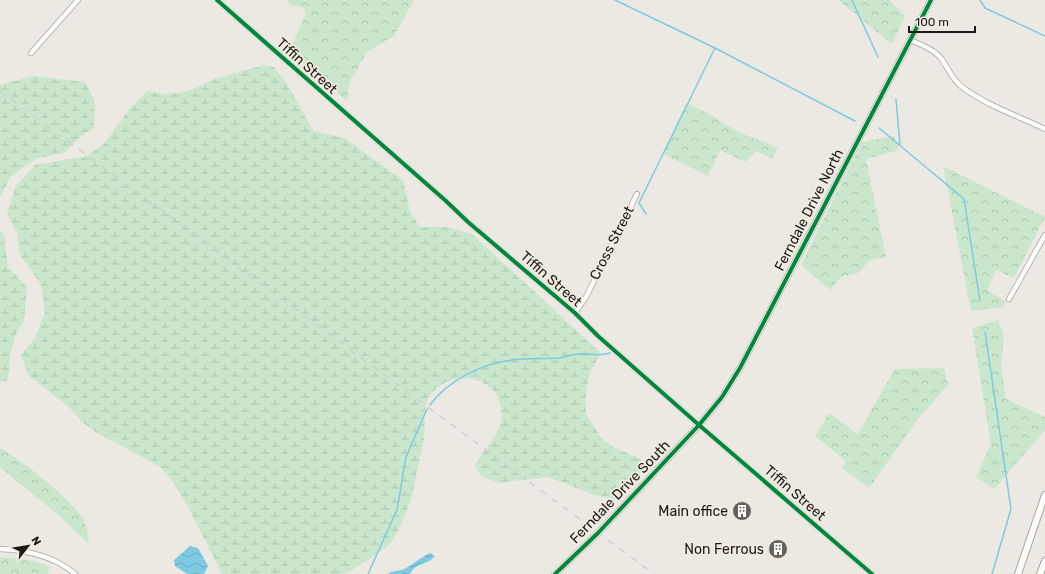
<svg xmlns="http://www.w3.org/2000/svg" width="1045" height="574" font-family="Rubik,sans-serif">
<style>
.forest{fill:url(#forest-crowns)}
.wetland{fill:url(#wetland-marsh)}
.water{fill:url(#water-waves)}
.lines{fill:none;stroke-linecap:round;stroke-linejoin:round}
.stream{stroke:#7dcae2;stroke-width:1.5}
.minor-casing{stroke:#a8a6a2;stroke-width:6}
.major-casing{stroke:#a8a6a2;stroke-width:7}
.highway-casing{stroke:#a8a6a2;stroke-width:8}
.minor{stroke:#fcfcfb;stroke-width:4.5}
.major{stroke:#fcfcfb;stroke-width:5.5}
.highway{stroke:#fcfcfb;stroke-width:6}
.rail{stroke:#d1d0ce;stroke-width:1.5;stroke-dasharray:7 7;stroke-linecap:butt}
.cycleway-casing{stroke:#f0eadf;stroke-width:6}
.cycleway{stroke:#00873e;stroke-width:4}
.labels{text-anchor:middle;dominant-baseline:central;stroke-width:3.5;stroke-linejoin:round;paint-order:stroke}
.street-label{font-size:14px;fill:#1c1a16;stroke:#f0eadf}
.poi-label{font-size:14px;fill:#1c1a16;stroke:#f0eadf;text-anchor:end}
</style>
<defs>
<pattern id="forest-crowns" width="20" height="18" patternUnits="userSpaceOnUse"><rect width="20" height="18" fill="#cae7ce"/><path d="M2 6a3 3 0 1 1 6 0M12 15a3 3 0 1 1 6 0" fill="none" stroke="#adc6b0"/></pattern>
<pattern id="wetland-marsh" width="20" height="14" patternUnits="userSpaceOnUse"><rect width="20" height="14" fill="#cae7ce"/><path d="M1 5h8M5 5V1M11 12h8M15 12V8" fill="none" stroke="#adc6b0"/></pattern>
<pattern id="water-waves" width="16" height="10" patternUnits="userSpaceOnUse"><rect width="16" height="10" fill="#7dcae2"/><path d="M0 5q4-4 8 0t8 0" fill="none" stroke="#6badc1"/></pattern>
</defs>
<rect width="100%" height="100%" fill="#ece9e3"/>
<!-- forest -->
<path class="forest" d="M286,0h128l-20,36 -27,16 -18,31 -2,18 -58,-49 17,-39 -3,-6 -12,-1z
M838,0h51l16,16 -13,28z
M686,103l19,9 36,21 37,15 -6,11 -16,-8 -11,11 -25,-12 -12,26 -45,-22z
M894,136l5,14 -33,9 20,98 -16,3 -12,13 -17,4 -11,13 -29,-25 61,-123z
M943,166l102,51 -31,61 -18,-8 -9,20 18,11 -2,6 -32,4z
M998,320l6,15 -3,31 5,33 39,18v13l-51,59 -18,-12 15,-33 -19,-116z
M944,368l4,17 -30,34 -49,69 -27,-20 4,-7 -31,-25 14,-23 29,21 37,-65z
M0,448c22,12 68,49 82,69 5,8 6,18 7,27l-32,-30 -57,-47z
M0,557l29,3 21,6 -2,8h-48z"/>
<!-- wetland -->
<path class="wetland" d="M264,65l10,2 15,20 24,44 31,7 59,42 7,30 9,17h27l26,7 129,119 -11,19 -5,28 1,14 16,25 13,9 26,11 4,7 -10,14 -22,19 -16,-3 -49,-19 -50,6 -17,-7 -6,-10c8,-17 24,-28 26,-47 5,-40 -44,-54 -69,-26 -12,13 -5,36 -9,52 -5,17 -7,34 -11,51 -4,14 -12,31 -19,44 -4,7 -42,32 -50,34 -10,0 -23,0 -33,0 -29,0 -59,0 -88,0l-35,-69 -13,-22 -14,-16 -66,-36 -13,-10 -12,-14 -40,-31 -8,-21 14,-17 10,-26 -4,-27 -22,-32 -1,-18 -11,-22 9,-27 19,-21 52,-9 17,-12 27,-37 16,-16 17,3 22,-2 29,-13z
M33,76l52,6 10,20 -1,26 -14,9 -16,16 -26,5 -27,18 -11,21v-112z
M0,230l4,5 4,32 19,20 -3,34 -9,15 -5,20 -2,25 -8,1z"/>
<!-- water -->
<path class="water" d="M190,546l8,2 10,18 -4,8h-17l-12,-8 -1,-6z
M430,553l5,3c-7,9 -19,6 -25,18h-22c6,-5 12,-2 18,-6 8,-4 15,-11 24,-15z"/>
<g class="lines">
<!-- stream -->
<path class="stream" d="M615,0l100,48 140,73
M852,0l26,57
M980,0l5,8 60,28
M896,99l4,46
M879,128l85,71 16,102
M646,214l-7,-11 76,-155
M985,332l26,177 -19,65
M430,405c18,-25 52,-41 82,-45 15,-2 31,-1 47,-2 7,-1 14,-4 21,-4 11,-1 19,3 30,-1
M368,574l29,-64 9,-53 21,-48"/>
<!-- minor casing -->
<g class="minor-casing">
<path id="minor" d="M217,0l229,201 22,21 107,91 23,23 101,89 173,149
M910,40c12,5 26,10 33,21 6,9 9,18 18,25 22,18 57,30 84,43
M31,53l47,-53
M1009,299l36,-64
M575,313l11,-16 51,-103
M0,549c27,1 54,7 75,25"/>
</g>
<!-- major casing -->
<g class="major-casing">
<path id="major" d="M555,574l43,-41 101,-108 23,-28 18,-29 191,-368"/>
</g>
<!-- highway casing -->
<g class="highway-casing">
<path id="highway" d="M1018,574l27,-79
M1040,574l5,-13"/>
</g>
<!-- minor -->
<use href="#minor" class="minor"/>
<!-- major -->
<use href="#major" class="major"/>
<!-- highway -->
<use href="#highway" class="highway"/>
<!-- rail -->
<path class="rail" d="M0,91l654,483"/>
<!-- cycleway casing -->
<g class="cycleway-casing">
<path id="cycleway" d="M217,0l229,201 22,21 107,91 23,23 101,89 173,149
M555,574l43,-41 101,-108 23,-28 18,-29 191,-368"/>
</g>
<!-- cycleway -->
<use href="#cycleway" class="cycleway"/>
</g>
<!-- icons -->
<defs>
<g id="building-disc" transform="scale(1)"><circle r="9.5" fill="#65625e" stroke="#f0eadf"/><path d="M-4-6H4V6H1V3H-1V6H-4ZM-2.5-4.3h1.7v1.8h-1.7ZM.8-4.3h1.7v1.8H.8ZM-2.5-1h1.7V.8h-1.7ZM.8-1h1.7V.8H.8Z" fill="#fff"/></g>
</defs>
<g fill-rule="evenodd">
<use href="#building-disc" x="742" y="511"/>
<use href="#building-disc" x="778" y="549"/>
</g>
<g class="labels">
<!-- street labels -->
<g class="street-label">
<text transform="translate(307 66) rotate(42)">Tiffin Street</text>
<text transform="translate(809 210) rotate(-63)">Ferndale Drive North</text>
<text transform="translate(612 243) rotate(-63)">Cross Street</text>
<text transform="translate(551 279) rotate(41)">Tiffin Street</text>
<text transform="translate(620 492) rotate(-46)">Ferndale Drive South</text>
<text transform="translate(795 493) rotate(41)">Tiffin Street</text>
</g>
<!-- poi labels -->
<g class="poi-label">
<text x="728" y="511">Main office</text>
<text x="764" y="549">Non Ferrous</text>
</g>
</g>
<!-- north arrow -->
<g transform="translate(28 546) rotate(59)" stroke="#f0eadf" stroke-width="3" paint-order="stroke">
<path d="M0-3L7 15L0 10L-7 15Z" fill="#1c1a16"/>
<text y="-6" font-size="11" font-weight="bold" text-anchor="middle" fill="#1c1a16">N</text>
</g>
<!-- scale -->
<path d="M909 26v6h66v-6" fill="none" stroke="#1c1a16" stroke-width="2"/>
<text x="915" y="26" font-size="12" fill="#1c1a16" stroke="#f0eadf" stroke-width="3" paint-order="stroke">100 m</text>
</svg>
